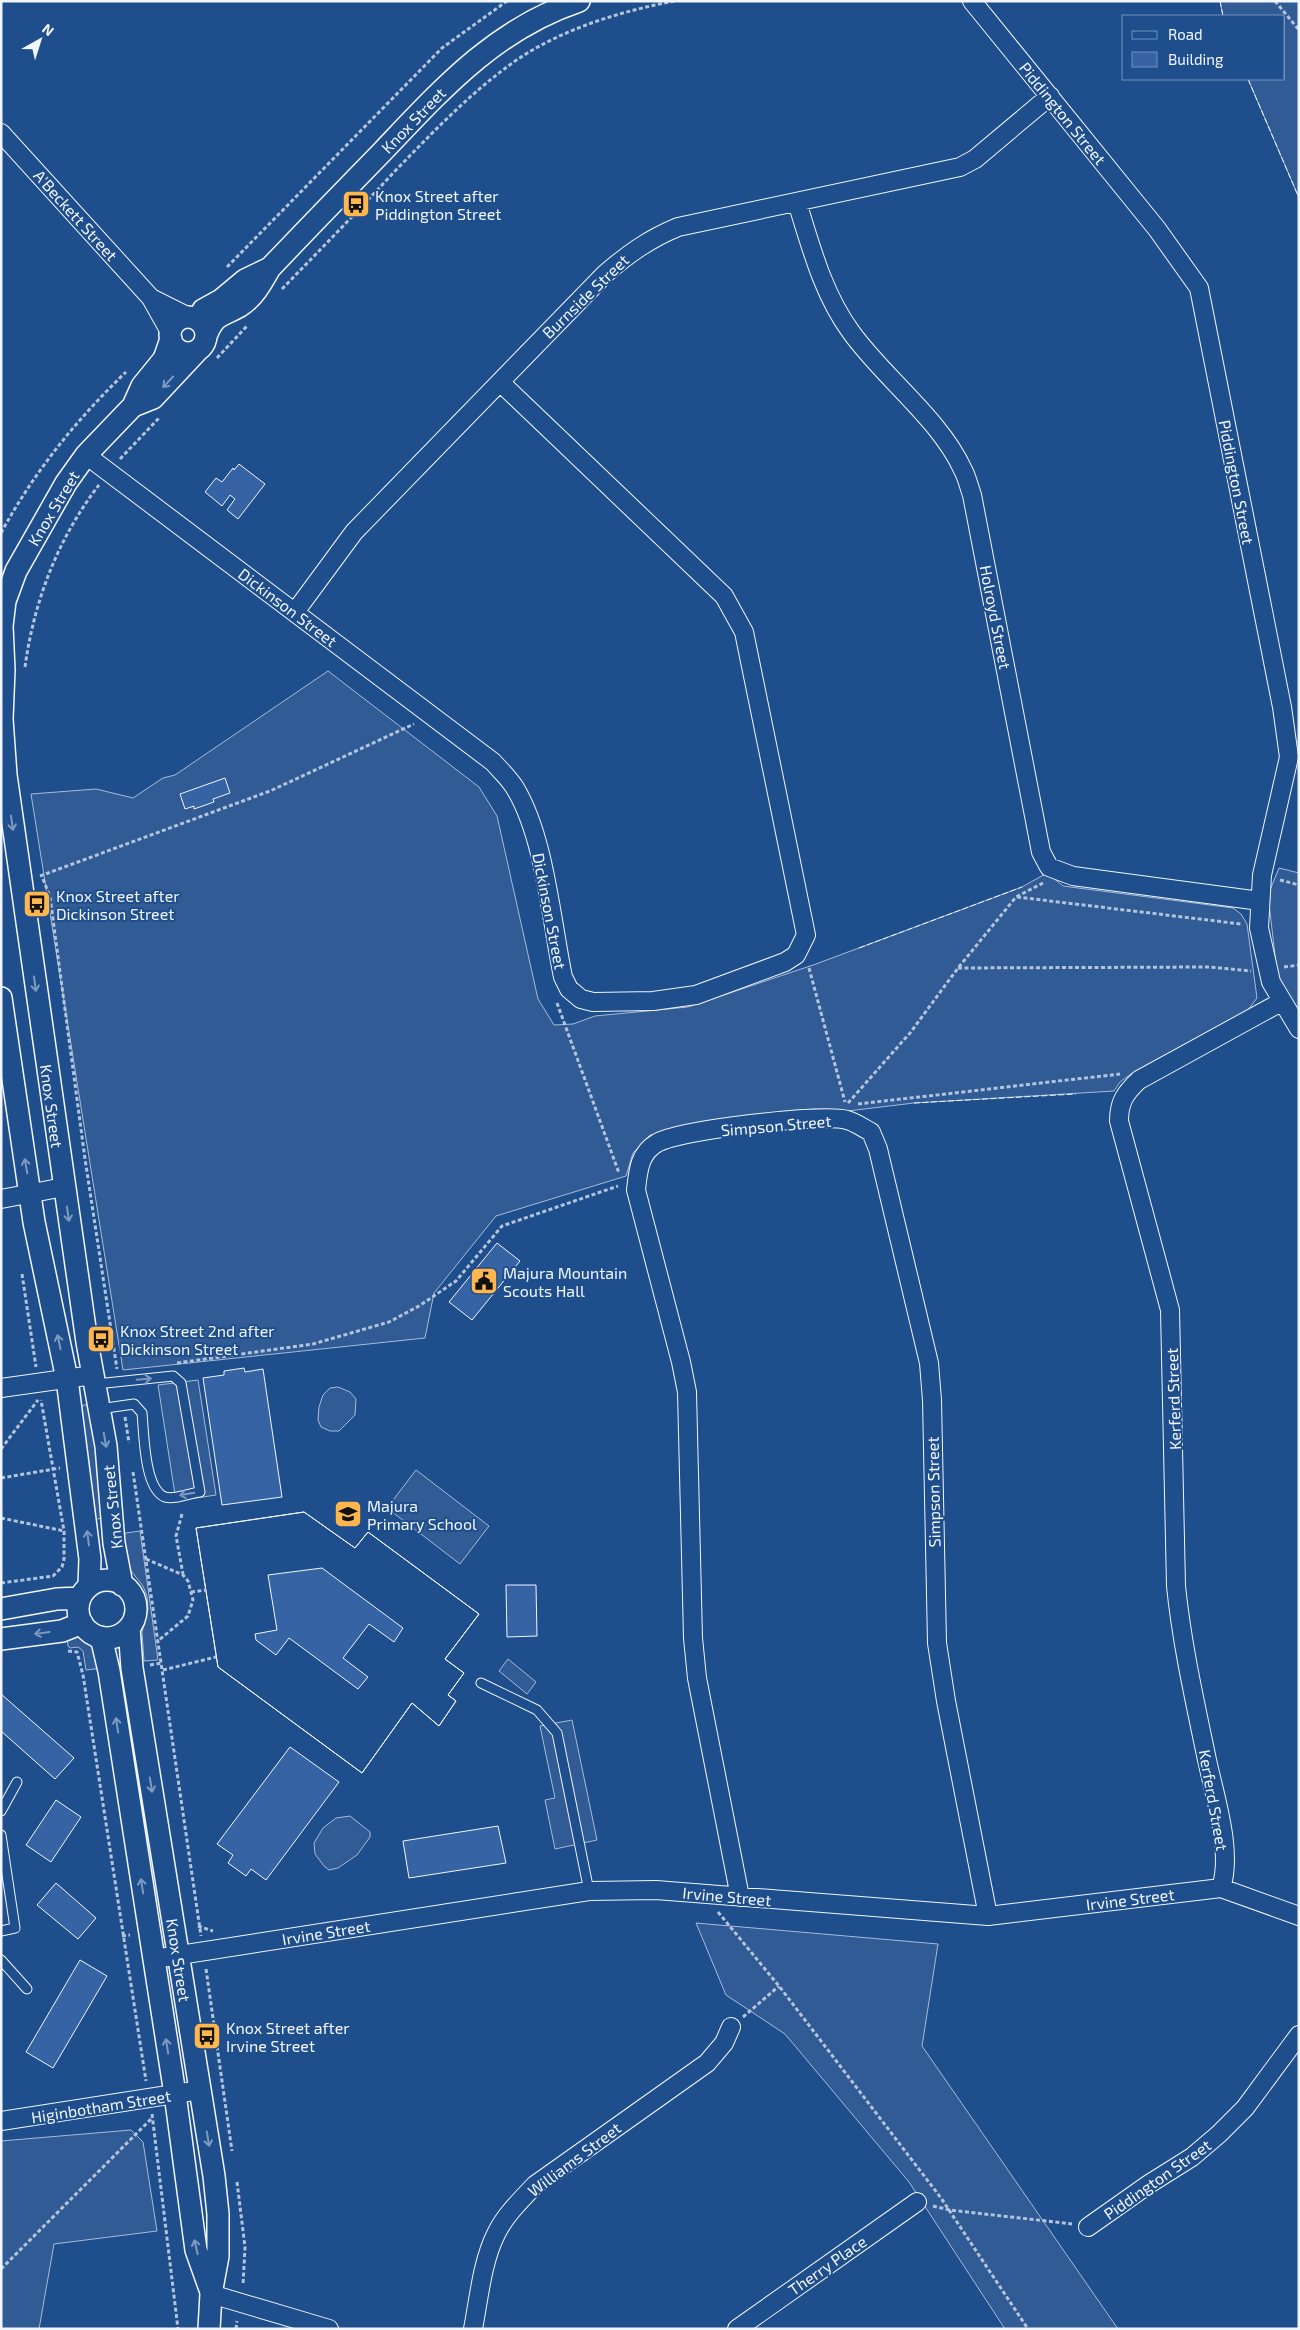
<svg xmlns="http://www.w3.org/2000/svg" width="1300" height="2330" font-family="'Exo 2',sans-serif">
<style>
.built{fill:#305b95;stroke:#a8bbd7}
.building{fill:#3563a3;stroke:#f2f6ff;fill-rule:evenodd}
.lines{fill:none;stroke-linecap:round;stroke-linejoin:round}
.service-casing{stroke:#f2f6ff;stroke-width:11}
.minor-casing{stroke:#f2f6ff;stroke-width:20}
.tertiary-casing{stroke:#f2f6ff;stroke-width:24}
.path{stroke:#b3c4dc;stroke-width:3;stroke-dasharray:4 2.5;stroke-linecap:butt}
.service{stroke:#1f4e8c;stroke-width:9}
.minor{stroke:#1f4e8c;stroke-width:18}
.tertiary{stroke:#1f4e8c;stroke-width:21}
.fence{stroke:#f2f6ff;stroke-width:1;stroke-dasharray:6 2.5;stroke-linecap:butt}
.oneway{stroke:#7e9ac0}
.labels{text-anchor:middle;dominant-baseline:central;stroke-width:4;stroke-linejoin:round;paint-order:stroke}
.street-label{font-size:16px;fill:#f2f6ff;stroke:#1f4e8c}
.poi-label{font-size:16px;fill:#f2f6ff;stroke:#1f4e8c;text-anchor:start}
</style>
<rect width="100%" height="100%" fill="#1f4e8c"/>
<!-- built -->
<path class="built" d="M1220,1h79v197l-51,-119h36v-63h-61z
M328,671l151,116 18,29 41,183 16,26 19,-1 22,-8 93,-9 128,-43 206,-77 25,-14 16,13 170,22 8,6 6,10 10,74 -9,12 -113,61 -15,11 -6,9 -200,12 -264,32 -17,18 -7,23 -130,40 -62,77 -9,45 -302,32 -92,-576 65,-5 37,9 30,-20 12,-3z
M1279,868l20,5v143l-21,-35 -10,-86z
M198,1380l18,115 -40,6 -18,-116z
M338,1387l12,5 6,7 -1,16 -16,16h-9l-9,-4 -3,-7 1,-13 4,-12 7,-7z
M88,1404l4,5 13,108 -11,3 -16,-113z
M416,1470l73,56 -29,38 -73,-56z
M140,1531l18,129 -14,1 -2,-29 6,-23 -1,-13 -4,-10 -15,-19 -9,-33z
M73,1634l12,5 8,7 10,22 -17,2 -3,-19 -5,-4 -8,1 -2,-2 -1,-9z
M508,1659l28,23 -9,12 -28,-23z
M572,1720l25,120 -42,9 -10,-49 10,-2 -15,-72z
M350,1816l20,16v5l-13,18 -19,13 -9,2 -5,-4 -9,-12 -1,-11 9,-15 13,-10z
M696,1923l242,21 -16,102 196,283h-113l-96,-147 -124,-148 -59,-39z
M131,2130l12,12 14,89 -103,13 -15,85h-38v-188z"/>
<!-- building -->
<path class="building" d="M239,464l26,20 -27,35 -11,-9 8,-11 -5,-4 -8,11 -17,-14 11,-14 6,4 11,-14 1,2z
M225,778l5,15 -17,6 1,3 -20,7v-3l-9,3 -5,-15z
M497,1243l23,18 -48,59 -23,-18z
M244,1368l1,4 18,-3 19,128 -60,8 -19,-127 21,-3v-4z
M304,1512l51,36 13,-16 111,82 -34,45 19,14 -16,22 8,6 -17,25 -27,-23 -50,70 -144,-106 -22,-139zM322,1568l81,60 -9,14 -25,-18 -26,34 25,19 -10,12 -69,-51 -13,17 -20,-15 -1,-6 22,-4 -9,-55z
M304,1512l51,36 13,-16 111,82 -34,45 19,14 -16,22 8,6 -17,25 -27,-23 -50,70 -144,-106 -22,-139z
M506,1585h30l1,51 -30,1z
M1,1694l73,64 -19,21 -54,-48z
M290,1747l49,35 -73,98 -15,-11 -5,7 -18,-13 5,-8 -16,-11z
M56,1800l25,17 -30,45 -25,-17z
M498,1826l8,37 -97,15 -6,-37z
M56,1883l40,35 -18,21 -41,-34z
M80,1960l27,16 -54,92 -27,-16z"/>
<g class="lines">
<!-- service casing -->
<g class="service-casing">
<path id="service" d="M96,1384l77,-8 8,7 19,109c-10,1 -26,8 -35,5 -21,-8 -21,-64 -23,-84l-8,-9 -35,5
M481,1683l56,27 20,23 32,158
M1,1811l16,-29
M1,1835l14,93 -14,3
M1,1960l26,29"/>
</g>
<!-- minor casing -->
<g class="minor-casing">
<path id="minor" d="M972,1l185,228 42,59 83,419 7,50 -27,118 -3,53 12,54 28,47
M1,133l150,165 19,34
M797,202c14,45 26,92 54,130 32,45 89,87 112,138 4,7 6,17 9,25l69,357 8,15 24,9 187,25
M151,298l36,18
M86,455l407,307c7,8 16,16 22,26 30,50 36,131 48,189l6,12 12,10 12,3 60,-1 43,-6 89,-33 11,-7 10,-20 -62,-303 -20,-36 -224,-214
M295,612l59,-80 251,-258c23,-20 44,-35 73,-47l282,-60 15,-8 75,-63
M1,1199l63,-12
M1,1388l92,-13
M1221,1888c12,-36 -6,-91 -14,-128 -12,-58 -25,-115 -31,-174l-6,-276 -51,-189c0,-19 6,-28 20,-41l142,-78
M740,1897l-43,-219 -4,-40 -6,-246 -6,-30 -45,-172c2,-18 3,-37 21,-47 22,-13 165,-30 190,-23 8,2 16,8 24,12l7,17 51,214 3,37 5,243 9,58 42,215
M154,1959l435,-68 67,-1 332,26 233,-28 78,28
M1,2121l199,-31
M1088,2227l61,-43 43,-27 27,-23 26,-26 54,-73
M211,2294l118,35
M473,2329c6,-31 9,-67 23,-95 9,-19 25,-34 39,-49l172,-122 17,-20 7,-16
M737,2329l180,-127"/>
</g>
<!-- tertiary casing -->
<g class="tertiary-casing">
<path id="tertiary" d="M203,310l18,-10 24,-20 25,-12
M170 335a18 18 0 1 1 36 0a18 18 0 1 1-36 0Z
M206,336c9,-23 15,-19 34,-30 14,-9 22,-24 30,-38 37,-39 75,-78 113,-117 59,-62 112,-122 196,-150
M133,406l9,-20 22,-27 7,-20
M1,998l33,224 33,157 23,180 -1,27
M78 1609a29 29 0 1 1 58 0a29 29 0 1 1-58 0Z
M122,1585l-8,-42 -8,-97 -19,-104 -81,-567 -4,-56 2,-49 -2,-44 3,-25 11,-30 50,-88 20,-28 47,-49 20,-8 44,-47
M1,1609l56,-10 23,-1
M129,1628l3,40 82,508 4,38v42l-7,38 -2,35
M101,1637l8,34 66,423 21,156 15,42
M1,1639l61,-8 20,-8"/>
</g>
<!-- path -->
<path class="path" d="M1275,1l24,29
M227,267l215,-219 65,-47
M282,289c38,-39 76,-78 113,-118 39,-40 77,-80 123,-112 47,-31 101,-47 156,-58
M217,358l30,-32
M120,459l39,-41
M1,533c33,-61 75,-113 125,-161
M25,667c9,-66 33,-129 74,-182
M40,876l230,-85 144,-67
M43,879l7,18 35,262 32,210
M1280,880l19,5
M1017,897l224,27
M1284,967l15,-2
M809,968l36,134
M958,968l251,-1 42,4
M557,1003l62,170
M848,1103l62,-70 48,-65 58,-71 27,-14
M858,1104l262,-30
M22,1274l14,93
M177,1363l136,-19 76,-22 30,-16 37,-25 46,-55 116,-40
M125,1417l4,26
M1,1449l37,-49
M133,1472l68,464
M1,1478l59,-10
M182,1514l-6,22 7,38
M1,1518l63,13
M146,1559l37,16 5,6 5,19 -5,16 -29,24
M1,1583l52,-7 9,-9 2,-8v-28l-23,-131
M191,1592l15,-2
M68,1651l9,1 6,23 63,406
M150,1665l12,-2
M163,1670l53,-13
M718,1912l61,74 162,212 87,131
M198,1926l15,5
M122,1936l8,-1
M206,1969l26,182
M743,2017l36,-31
M152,2114l26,215
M237,2182l8,65 -2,38
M933,2206l17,4 122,14
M1,2269l150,-150
M236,2329l1,-8"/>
<!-- service -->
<use href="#service" class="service"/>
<!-- minor -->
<use href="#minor" class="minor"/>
<!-- tertiary -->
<use href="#tertiary" class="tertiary"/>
<!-- fence -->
<path class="fence" d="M1220,1l3,15
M1248,79l51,119
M859,948l163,-61
M914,1103l162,-9"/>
</g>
<!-- one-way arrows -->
<defs><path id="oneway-shaft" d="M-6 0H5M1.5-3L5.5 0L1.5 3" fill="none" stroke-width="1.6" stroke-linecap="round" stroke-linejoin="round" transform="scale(1.25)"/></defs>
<g class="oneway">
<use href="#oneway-shaft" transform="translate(168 382) rotate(133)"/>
<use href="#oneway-shaft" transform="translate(12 823) rotate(82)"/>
<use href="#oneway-shaft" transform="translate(35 984) rotate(82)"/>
<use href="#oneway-shaft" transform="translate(26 1166) rotate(-100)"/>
<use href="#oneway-shaft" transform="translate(68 1214) rotate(82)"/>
<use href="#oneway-shaft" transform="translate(59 1342) rotate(-102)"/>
<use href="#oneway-shaft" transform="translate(144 1379) rotate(-5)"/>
<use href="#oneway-shaft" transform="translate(105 1440) rotate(80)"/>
<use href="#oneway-shaft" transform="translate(187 1494) rotate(170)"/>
<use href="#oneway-shaft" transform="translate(88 1538) rotate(-97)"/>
<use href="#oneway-shaft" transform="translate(42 1633) rotate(172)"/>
<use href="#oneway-shaft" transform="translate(117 1725) rotate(-99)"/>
<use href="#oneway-shaft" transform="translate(151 1785) rotate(81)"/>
<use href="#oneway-shaft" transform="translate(142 1886) rotate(-99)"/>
<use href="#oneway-shaft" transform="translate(167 2046) rotate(-99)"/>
<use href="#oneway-shaft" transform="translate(208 2139) rotate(81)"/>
<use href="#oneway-shaft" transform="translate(196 2247) rotate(-103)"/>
</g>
<!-- icons -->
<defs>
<g id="bus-square" transform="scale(1.4375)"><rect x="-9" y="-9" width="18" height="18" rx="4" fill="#ffb74d" stroke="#1f4e8c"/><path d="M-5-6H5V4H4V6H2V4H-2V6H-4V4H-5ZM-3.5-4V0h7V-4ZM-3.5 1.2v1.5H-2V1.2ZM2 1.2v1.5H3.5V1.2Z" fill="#111"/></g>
<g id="civic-square" transform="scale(1.4375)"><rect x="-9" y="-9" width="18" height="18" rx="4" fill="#ffb74d" stroke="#1f4e8c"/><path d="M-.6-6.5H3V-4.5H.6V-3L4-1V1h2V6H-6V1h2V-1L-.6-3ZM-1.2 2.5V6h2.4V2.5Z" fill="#111"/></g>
<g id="school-square" transform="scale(1.4375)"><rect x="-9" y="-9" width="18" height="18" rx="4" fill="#ffb74d" stroke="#1f4e8c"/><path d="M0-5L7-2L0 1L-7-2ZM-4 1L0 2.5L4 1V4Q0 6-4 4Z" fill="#111"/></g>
</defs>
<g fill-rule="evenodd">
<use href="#bus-square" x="356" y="204"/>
<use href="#bus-square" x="37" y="904"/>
<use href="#civic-square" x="484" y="1281"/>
<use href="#bus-square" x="101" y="1339"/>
<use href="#school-square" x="348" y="1514"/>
<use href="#bus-square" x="207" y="2036"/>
</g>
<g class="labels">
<!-- street labels -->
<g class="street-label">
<text transform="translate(1063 113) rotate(51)">Piddington Street</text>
<text transform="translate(413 120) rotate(-46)">Knox Street</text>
<text transform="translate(76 215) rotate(48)">A'Beckett Street</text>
<text transform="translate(585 296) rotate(-44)">Burnside Street</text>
<text transform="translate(1237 482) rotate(79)">Piddington Street</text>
<text transform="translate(53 508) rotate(-59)">Knox Street</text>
<text transform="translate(288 607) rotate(37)">Dickinson Street</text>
<text transform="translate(996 617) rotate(79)">Holroyd Street</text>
<text transform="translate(550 911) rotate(79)">Dickinson Street</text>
<text transform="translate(52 1106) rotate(82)">Knox Street</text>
<text transform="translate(776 1125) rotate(-5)">Simpson Street</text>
<text transform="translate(1173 1399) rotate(-92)">Kerferd Street</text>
<text transform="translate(933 1492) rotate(-91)">Simpson Street</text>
<text transform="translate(112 1507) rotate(-96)">Knox Street</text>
<text transform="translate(1214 1800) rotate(80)">Kerferd Street</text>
<text transform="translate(727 1896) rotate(5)">Irvine Street</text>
<text transform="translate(1130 1899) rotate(-7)">Irvine Street</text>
<text transform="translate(326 1932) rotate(-9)">Irvine Street</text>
<text transform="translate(179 1960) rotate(81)">Knox Street</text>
<text transform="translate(101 2106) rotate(-9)">Higinbotham Street</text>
<text transform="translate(574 2159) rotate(-37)">Williams Street</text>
<text transform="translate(1157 2179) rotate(-35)">Piddington Street</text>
<text transform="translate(827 2265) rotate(-35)">Therry Place</text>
</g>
<!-- poi labels -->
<g class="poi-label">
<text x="375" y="195">Knox Street after<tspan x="375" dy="18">Piddington Street</tspan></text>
<text x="56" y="895">Knox Street after<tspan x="56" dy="18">Dickinson Street</tspan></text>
<text x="503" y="1272">Majura Mountain<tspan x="503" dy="18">Scouts Hall</tspan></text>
<text x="120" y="1330">Knox Street 2nd after<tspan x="120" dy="18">Dickinson Street</tspan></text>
<text x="367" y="1505">Majura<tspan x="367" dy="18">Primary School</tspan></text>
<text x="226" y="2027">Knox Street after<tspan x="226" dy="18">Irvine Street</tspan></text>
</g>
</g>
<!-- border -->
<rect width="1300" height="2330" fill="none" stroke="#f2f6ff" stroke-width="5"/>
<!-- legend -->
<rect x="1122" y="15" width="162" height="65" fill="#1f4e8c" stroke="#7391ba"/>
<rect x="1132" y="31" width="25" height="8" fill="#1f4e8c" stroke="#7391ba"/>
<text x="1168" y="40" font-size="15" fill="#f2f6ff">Road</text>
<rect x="1132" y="52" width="25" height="15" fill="#3563a3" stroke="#7391ba"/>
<text x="1168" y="65" font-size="15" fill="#f2f6ff">Building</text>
<!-- north arrow -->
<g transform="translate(40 40) rotate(39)" stroke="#1f4e8c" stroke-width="4" paint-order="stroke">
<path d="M0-4L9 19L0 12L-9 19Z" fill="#f2f6ff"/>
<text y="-8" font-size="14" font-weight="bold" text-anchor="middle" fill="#f2f6ff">N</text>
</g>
</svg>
